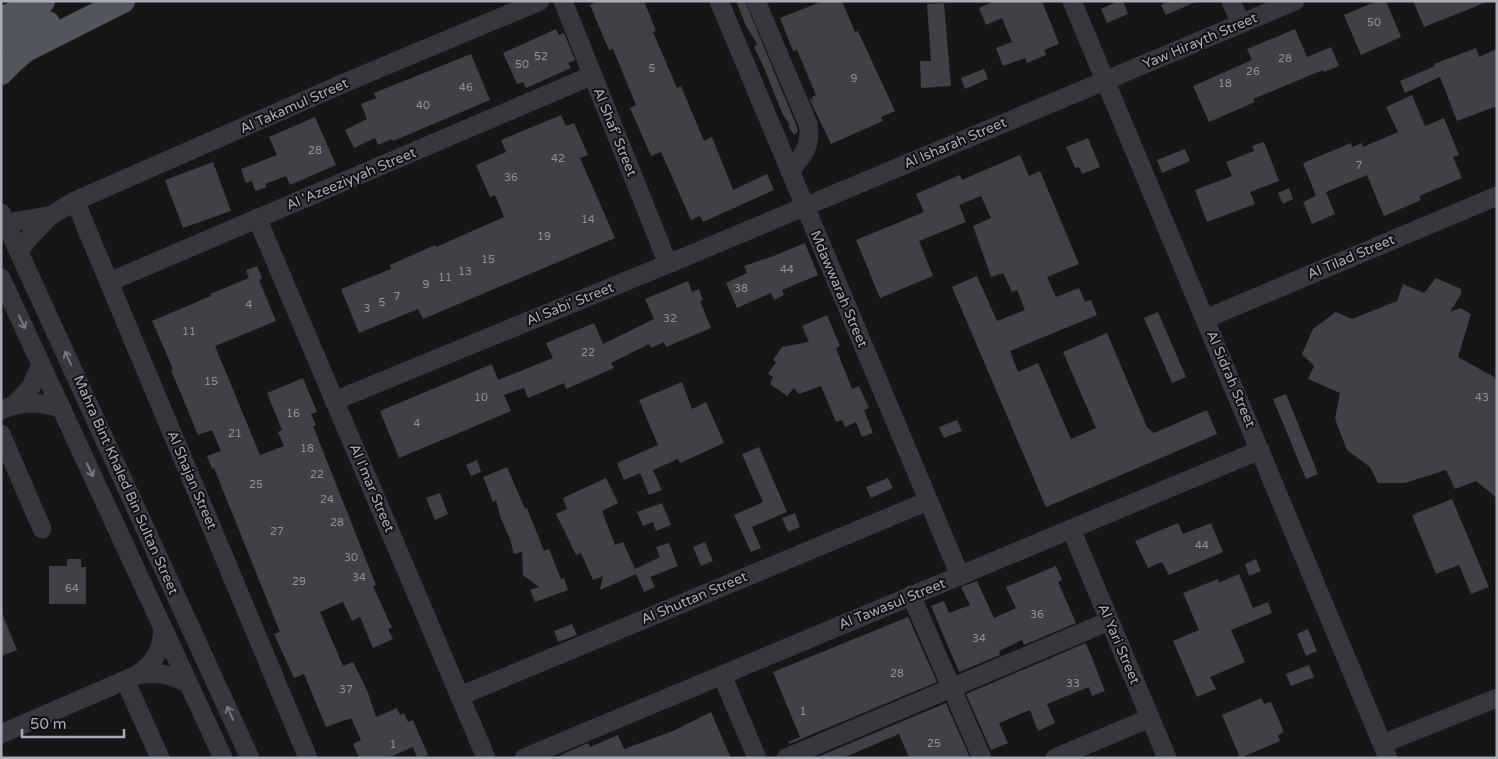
<svg xmlns="http://www.w3.org/2000/svg" width="1498" height="759" font-family="'Varela Round',sans-serif">
<style>
.building{fill:#404145}
.lines{fill:none;stroke-linecap:round;stroke-linejoin:round}
.minor{stroke:#37383d;stroke-width:19}
.major{stroke:#53555c;stroke-width:24}
.oneway{stroke:#757881}
.labels{text-anchor:middle;dominant-baseline:central;stroke-width:4;stroke-linejoin:round;paint-order:stroke}
.number-label{font-size:11px;fill:#8e929b}
.street-label{font-size:14px;fill:#a8adb8;stroke:#111113}
</style>
<rect width="100%" height="100%" fill="#161618"/>
<!-- building -->
<path class="building" d="M598,1h46l12,30 -3,1 24,56 4,-2 23,55 8,-4 21,53 34,-16 7,16 -71,32 -3,-6 -9,4 -30,-68 -10,4 -21,-48 6,-3 -23,-56 -4,1 -19,-45z
M736,1h9l52,126 1,5 -4,3 -6,-9 2,-1 -7,-10 -21,-52 -8,-16 3,-3 -11,-18z
M823,1h19l13,31 3,-1 37,80 -14,6 2,4 -52,23 -22,-46 4,3 -1,-4 4,-2 -19,-45 -4,1 -13,-33z
M994,1h48l17,43 -15,6 2,5 -19,8 -2,-5 -22,8 -7,-18 16,-6 -10,-24 -16,7 -7,-17z
M1118,1h5l5,13 -21,9 -6,-14z
M1169,1h29l-32,14 -5,-10z
M1377,1h9l15,36 -40,18 -17,-40z
M1413,1h73l1,1 -63,25z
M944,3l7,83 -30,2 -1,-27h11l-4,-57z
M556,29l3,6 5,-2 11,27 -7,3 3,5 -45,20 -3,-6 -6,2 -14,-31z
M1295,29l12,28 24,-10 8,19 -15,6 -1,-2 -70,29 2,3 -46,20 -16,-36 59,-26 -5,-11z
M1476,48l3,9 18,-8v57l-40,15 -17,-44 -35,16 -5,-12 35,-15 -1,-2z
M471,54l19,46 -97,41 -1,-2 -14,6 -3,-7 -21,10 -9,-18 22,-11 -6,-15 15,-6 -2,-5z
M984,69l4,10 -23,10 -4,-11z
M1412,95l13,31 19,-8 15,37 -6,2 9,21 -43,18 2,4 -37,16 -17,-41 -41,17 9,22 -23,10 -9,-22 13,-6 -13,-33 48,-20 1,4 10,-4 1,4 35,-15 -12,-25z
M561,115l5,11 8,-3 14,32 -8,3 35,80 -192,81 -5,-10 -59,24 -18,-44 50,-20 -1,-4 45,-20 1,2 68,-30 -9,-22 -5,2 -14,-32 30,-13 -5,-12z
M315,117l21,48 -46,20 -4,-9 -21,8 2,3 -12,4 -3,-10 -6,2 -5,-14 36,-14 -8,-18z
M1088,138l12,29 -18,7 -3,-7 -4,1 -9,-21z
M1264,142l15,39 -29,11 5,12 -48,18 -12,-32 37,-14 -6,-14 28,-11 -2,-5z
M1185,149l5,12 -28,12 -5,-13z
M1020,155l9,21 11,-5 39,93 -32,13 9,20 23,-9 6,14 6,-2 6,15 -87,36 8,21 20,-9 33,76 25,-11 -33,-76 44,-19 40,94 7,6 53,-23 10,24 -171,73 -94,-220 25,-11 20,45 28,-11 -8,-20 -5,2 -9,-19 -12,4 -18,-51 18,-8 -10,-22 -22,9 7,17 -47,19 14,35 -53,22 -24,-58 68,-28 -8,-18 44,-19 2,5z
M213,162l18,49 -48,17 -18,-48z
M1289,188l4,11 -10,5 -5,-11z
M805,243l13,32 -36,15 2,5 -10,5 -3,-7 -34,15 -11,-25 21,-10 -3,-7 27,-9z
M257,266l5,12 -3,2 17,41 -61,25 45,109 24,-9 -6,-14 4,-2 -15,-37 36,-15 14,34 -6,2 5,11 -3,1 63,159 -3,1 19,42 -4,1 5,10 -20,9 -13,-31 -8,4 -9,-19 -23,10 23,54 10,-4 14,28 9,27 21,-9 3,7 4,-2 4,9 5,-2 15,35 -8,3h-3l-4,-11 -25,11h-29l-6,-14 8,-4 -10,-22 -25,9 -22,-53 -10,4 -20,-44 6,-2 -66,-164 -2,1 -5,-13 14,-5 -9,-21 -14,5 -27,-65 2,-1 -21,-48 59,-25 -1,-2 39,-16 -3,-8z
M1436,278l25,11v5l-11,18 10,-4 11,6 -13,43 36,20 3,5v116l-21,-17 -21,8 -9,-19 -41,13h-27l-8,-16 -23,-17 -12,-31 5,-26 -32,-14 6,-13 -12,-12 11,-25 23,-17 16,7 45,-18 6,-17 21,9z
M688,281l4,11 7,-3 4,11 -3,1 11,27 -45,19 -2,-5 -13,6 -2,-4 -38,19 3,5 -48,21 -2,-6 -36,15 -4,-10 -20,7 7,16 -112,47 -19,-47 112,-47 6,16 55,-22 -7,-15 48,-20 9,21 51,-25 -9,-20z
M1158,312l28,65 -14,6 -28,-65z
M827,315l13,31 -4,2 16,41 7,-3 10,22 -5,2 9,23 -11,4 -6,-15 -11,5 -3,-7 -6,2 -15,-36 -22,8 -5,-6 -7,8 -17,-12 3,-7 -5,-3 8,-12 -3,-2 9,-13 27,-5 -7,-16z
M682,382l10,27 14,-7 18,41 -44,20 -2,-4 -25,11 9,20 -13,5 -9,-22 -16,7 -7,-17 41,-18 -19,-45z
M1286,394l32,80 -12,5 -33,-80z
M957,420l5,11 -18,7 -5,-11z
M759,447l28,65 -35,15 9,21 -10,4 -17,-37 29,-13 -21,-48z
M477,460l4,12 -10,4 -5,-11z
M507,467l18,42 2,-1 17,43 5,-2 12,30 3,-1 4,12 -33,12 -5,-12 9,-3 -16,-12 -1,-23 -8,2 -4,-15 -10,-23 -4,-16 -3,2 -10,-25z
M606,478l12,25 -16,8 13,34 8,-3 12,27 25,-12 -4,-10 13,-4 9,23 -28,11 5,10 -11,5 -8,-18 -36,16 3,-14 -10,4 -12,-27 -5,2 -20,-41 11,-5 -4,-11z
M888,478l5,10 -22,10 -5,-11z
M440,493l8,21 -13,6 -9,-22z
M1452,499l37,88 -18,7 -12,-29 -23,9 -24,-59z
M662,503l9,22 -15,6 -3,-9 -10,4 -6,-14z
M795,513l5,14 -12,5 -6,-14z
M1178,523l5,11 28,-11 12,29 -54,23 -7,-13 -14,6 -13,-27z
M705,542l8,19 -12,5 -8,-19z
M67,559h14v8h5v37h-37v-38h18z
M1256,559l5,12 -12,5 -4,-12z
M1056,566l6,14 -4,2 18,41 -52,22 -2,-5 -23,11 1,4 -41,17 -28,-66 13,-5 5,12 21,-8 -9,-18 16,-6 17,37 22,-10 -10,-21z
M1239,574l14,34 15,-6 4,11 -41,17 14,32 -35,15 6,12 -19,8 -24,-56 26,-11 -16,-37 35,-14 1,4z
M1,611l16,39 -16,6z
M908,617l29,65 -148,62 -1,-2 12,-5 -27,-65z
M572,624l5,11 -19,7 -4,-11z
M1308,629l9,22 -11,5 -9,-22z
M1086,643l19,48 -13,5 -3,-9 -42,17 8,19 -17,8 -8,-21 -31,13 9,20 -17,7 -25,-56z
M1309,665l5,12 -23,9 -5,-12z
M1261,698l3,6 7,-2 13,30 -6,3 2,6 -40,17 -18,-43z
M946,703l24,55h-61l-10,-24 -56,24h-28z
M711,712l20,46h-177l34,-15 2,4 28,-12 6,14 49,-18z"/>
<g class="lines">
<!-- minor -->
<path class="minor" d="M563,1l105,263
M719,1l241,575
M756,1l52,123c4,21 -5,32 -18,47
M1072,1l316,757
M1231,1l10,23
M75,201l233,557
M1,213l249,545
M257,218l229,540
M6,223l44,-7
M19,251l11,-14 20,-21 25,-15 274,-120 191,-80
M1,278l222,480
M109,282l484,-207
M1205,319l292,-123
M334,401l334,-137 627,-263
M14,405l17,-18 10,-22
M1,410c21,-9 40,-9 61,-1
M1,434l41,95
M1071,529l96,229
M911,595l71,163
M137,675c17,-11 25,-25 26,-46
M722,675l35,83
M125,680l35,78
M460,696l468,-195
M1,734l136,-59c19,-4 35,-1 52,9
M1382,744l115,-46
M524,758l736,-308
M786,758l323,-137
M1055,758l95,-40"/>
<!-- major -->
<path class="major" d="M1,19l42,-18
M1,42l47,-19
M1,73l13,-13 12,-10 97,-49"/>
</g>
<!-- one-way arrows -->
<defs><path id="oneway-shaft" d="M-6 0H5M1.5-3L5.5 0L1.5 3" fill="none" stroke-width="1.6" stroke-linecap="round" stroke-linejoin="round" transform="scale(1.25)"/></defs>
<g class="oneway">
<use href="#oneway-shaft" transform="translate(22 322) rotate(65)"/>
<use href="#oneway-shaft" transform="translate(68 358) rotate(-114)"/>
<use href="#oneway-shaft" transform="translate(90 470) rotate(65)"/>
<use href="#oneway-shaft" transform="translate(230 713) rotate(-114)"/>
</g>
<g class="labels">
<!-- number labels -->
<g class="number-label">
<text x="1374" y="22">50</text>
<text x="541" y="56">52</text>
<text x="1285" y="58">28</text>
<text x="522" y="64">50</text>
<text x="652" y="68">5</text>
<text x="1253" y="71">26</text>
<text x="854" y="78">9</text>
<text x="1225" y="83">18</text>
<text x="466" y="87">46</text>
<text x="423" y="105">40</text>
<text x="315" y="150">28</text>
<text x="558" y="158">42</text>
<text x="1359" y="165">7</text>
<text x="511" y="177">36</text>
<text x="588" y="219">14</text>
<text x="544" y="236">19</text>
<text x="488" y="259">15</text>
<text x="787" y="269">44</text>
<text x="465" y="271">13</text>
<text x="445" y="277">11</text>
<text x="426" y="284">9</text>
<text x="741" y="288">38</text>
<text x="397" y="296">7</text>
<text x="382" y="302">5</text>
<text x="249" y="304">4</text>
<text x="367" y="308">3</text>
<text x="670" y="318">32</text>
<text x="189" y="331">11</text>
<text x="588" y="352">22</text>
<text x="211" y="381">15</text>
<text x="481" y="397">10</text>
<text x="1482" y="397">43</text>
<text x="293" y="413">16</text>
<text x="417" y="423">4</text>
<text x="235" y="433">21</text>
<text x="307" y="448">18</text>
<text x="317" y="474">22</text>
<text x="256" y="484">25</text>
<text x="327" y="499">24</text>
<text x="337" y="522">28</text>
<text x="277" y="531">27</text>
<text x="1202" y="545">44</text>
<text x="351" y="557">30</text>
<text x="359" y="577">34</text>
<text x="299" y="581">29</text>
<text x="72" y="588">64</text>
<text x="1037" y="614">36</text>
<text x="979" y="638">34</text>
<text x="897" y="673">28</text>
<text x="1073" y="683">33</text>
<text x="346" y="689">37</text>
<text x="803" y="711">1</text>
<text x="934" y="743">25</text>
<text x="393" y="744">1</text>
</g>
<!-- street labels -->
<g class="street-label">
<text transform="translate(1200 41) rotate(-23)">Yaw Hirayth Street</text>
<text transform="translate(294 106) rotate(-24)">Al Takamul Street</text>
<text transform="translate(615 132) rotate(68)">Al Shaf' Street</text>
<text transform="translate(955 143) rotate(-23)">Al Isharah Street</text>
<text transform="translate(351 179) rotate(-23)">Al 'Azeeziyyah Street</text>
<text transform="translate(1351 257) rotate(-23)">Al Tilad Street</text>
<text transform="translate(839 289) rotate(67)">Mdawwarah Street</text>
<text transform="translate(570 304) rotate(-22)">Al Sabi' Street</text>
<text transform="translate(1231 379) rotate(67)">Al Sidrah Street</text>
<text transform="translate(192 480) rotate(67)">Al Shajan Street</text>
<text transform="translate(126 485) rotate(66)">Mahra Bint Khaled Bin Sultan Street</text>
<text transform="translate(372 488) rotate(67)">Al I'mar Street</text>
<text transform="translate(694 598) rotate(-23)">Al Shuttan Street</text>
<text transform="translate(892 604) rotate(-22)">Al Tawasul Street</text>
<text transform="translate(1119 644) rotate(67)">Al Yari Street</text>
</g>
</g>
<!-- border -->
<rect width="1498" height="759" fill="none" stroke="#a8adb8" stroke-width="5"/>
<!-- scale -->
<path d="M22 729v8h102v-8" fill="none" stroke="#a8adb8" stroke-width="2.5"/>
<text x="30" y="729" font-size="15" fill="#a8adb8" stroke="#111113" stroke-width="4" paint-order="stroke">50 m</text>
</svg>
